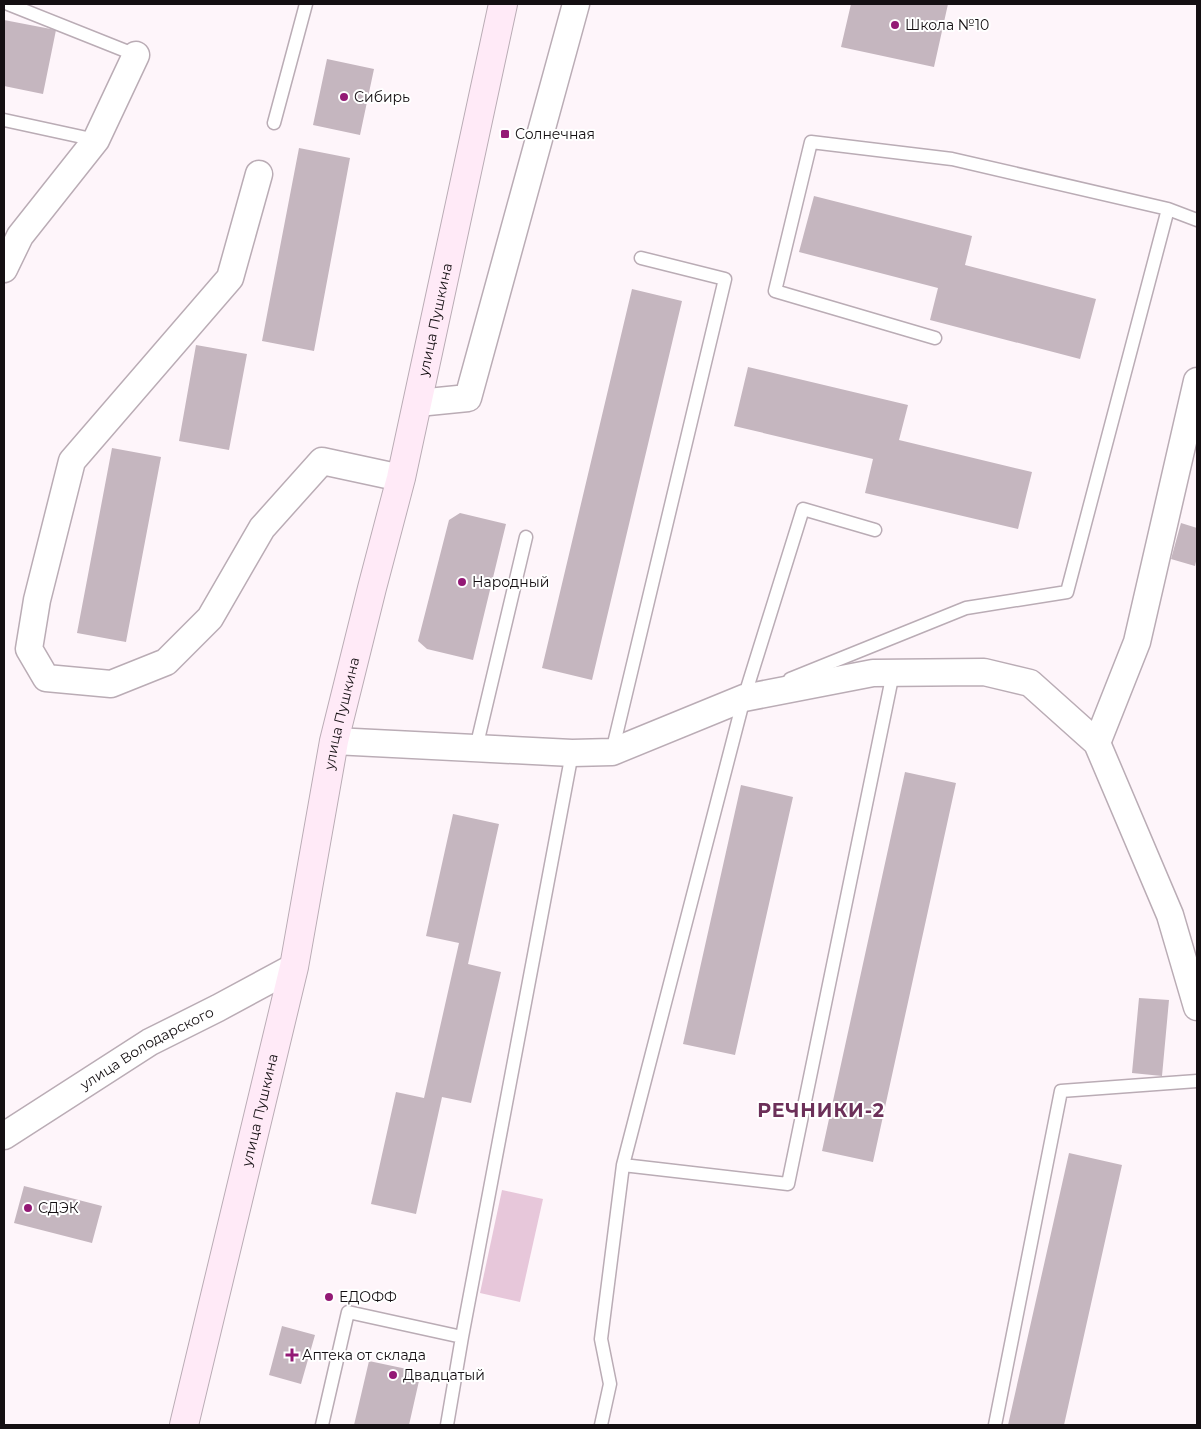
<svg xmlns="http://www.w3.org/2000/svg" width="1201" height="1429" font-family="Montserrat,sans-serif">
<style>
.green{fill:#e7c7da}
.building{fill:#c5b6bf}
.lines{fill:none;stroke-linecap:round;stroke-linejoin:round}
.service-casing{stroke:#baacb5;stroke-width:15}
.minor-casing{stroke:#baacb5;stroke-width:29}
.secondary-casing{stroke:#baacb5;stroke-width:30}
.service{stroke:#fff;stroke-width:12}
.minor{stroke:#fff;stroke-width:26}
.secondary{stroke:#ffeaf7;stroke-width:28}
.poi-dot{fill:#931975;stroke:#fff;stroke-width:2}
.labels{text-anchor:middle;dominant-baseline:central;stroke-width:4;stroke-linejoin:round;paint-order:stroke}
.poi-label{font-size:14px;fill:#140f12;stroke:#fff;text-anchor:start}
.street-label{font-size:14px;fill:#140f12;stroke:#fff}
.district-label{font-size:19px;font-weight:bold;letter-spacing:1px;fill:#6c3059;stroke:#fff}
</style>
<rect width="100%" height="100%" fill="#fef5fa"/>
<!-- green -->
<path class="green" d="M502,1190l41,9 -23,103 -40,-9z"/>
<!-- building -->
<path class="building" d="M851,4h97l-14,63 -93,-20z
M4,20l52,10 -13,64 -39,-8z
M327,59l47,10 -14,66 -47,-10z
M299,148l51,10 -36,193 -52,-10z
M814,196l158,40 -7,29 131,34 -16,60 -150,-39 8,-32 -139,-36z
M632,289l50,12 -90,379 -50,-12z
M196,345l51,9 -18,96 -50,-9z
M748,367l160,38 -9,35 133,32 -14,57 -153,-36 8,-34 -139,-33z
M112,448l49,9 -35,185 -49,-9z
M460,513l46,11 -33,136 -46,-11 -9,-8 31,-121z
M1181,523l16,5v29l-2,9 -24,-7z
M905,772l51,11 -83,379 -51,-11z
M741,785l52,12 -58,258 -52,-11z
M453,814l46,10 -31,140 33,8 -30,131 -29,-6 -26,117 -45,-10 25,-112 28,6 35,-155 -33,-7z
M1139,998l30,2 -7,76 -30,-3z
M1069,1153l53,12 -58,260h-56z
M24,1186l78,20 -10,37 -78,-20z
M282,1326l33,9 -14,49 -32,-9z
M369,1361l52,11 -12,53h-55z"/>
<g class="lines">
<!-- service casing -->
<g class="service-casing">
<path id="service" d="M8,4l128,51
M4,120l92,20
M274,123l32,-119
M1168,209l29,11
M790,679l176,-71 101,-16 101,-383 -216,-50 -141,-17 -36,149 160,47
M476,748l50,-211
M612,752l113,-473 -84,-21
M623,1165l165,19 105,-511
M322,1425l26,-113 114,25
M447,1425l15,-88 110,-584
M601,1425l9,-41 -9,-45 22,-174 121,-467 59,-189 72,21
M995,1425l66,-334 136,-10"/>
</g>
<!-- minor casing -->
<g class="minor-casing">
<g id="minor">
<path d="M259,174l-29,104 -158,183 -35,139 -8,49 17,29 65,6 55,-22 44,-44 52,-90 60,-67 79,17"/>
<path d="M4,269l16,-33 76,-96 40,-85"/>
<path d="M418,403l50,-5 108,-394"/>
<path d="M334,741l238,12 40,-1 132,-54 129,-25 111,-1 46,11 67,60 73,172 27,92"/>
<path d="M1097,743l40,-101 60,-261"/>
<path id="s1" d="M4,1136l146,-94 68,-34 76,-41"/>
</g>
</g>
<!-- secondary casing -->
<g class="secondary-casing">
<g id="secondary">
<path id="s2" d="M184,1425l110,-458 40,-226 38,-153 29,-110 102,-474"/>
</g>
</g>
<!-- service -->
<use href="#service" class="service"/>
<!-- minor -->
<use href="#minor" class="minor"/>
<!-- secondary -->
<use href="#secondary" class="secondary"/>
</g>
<!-- markers -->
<g class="poi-dot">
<circle cx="895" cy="25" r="5"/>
<circle cx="344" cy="97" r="5"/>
<rect x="500" y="129" width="10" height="10" rx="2.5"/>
<circle cx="462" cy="582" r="5"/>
<circle cx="28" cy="1208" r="5"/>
<circle cx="329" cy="1297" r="5"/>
<path d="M289.5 1347.5h5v5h5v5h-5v5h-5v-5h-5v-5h5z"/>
<circle cx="393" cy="1375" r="5"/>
</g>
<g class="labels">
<!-- poi labels -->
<g class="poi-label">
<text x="905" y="25">Школа №10</text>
<text x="354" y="97">Сибирь</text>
<text x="515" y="134">Солнечная</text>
<text x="472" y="582">Народный</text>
<text x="38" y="1208">СДЭК</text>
<text x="339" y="1297">ЕДОФФ</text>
<text x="302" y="1355">Аптека от склада</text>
<text x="403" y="1375">Двадцатый</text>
</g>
<!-- street labels -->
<g class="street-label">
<text stroke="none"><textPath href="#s2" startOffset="1134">улица Пушкина</textPath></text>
<text stroke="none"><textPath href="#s2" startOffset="729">улица Пушкина</textPath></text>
<text stroke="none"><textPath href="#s1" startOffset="168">улица Володарского</textPath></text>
<text stroke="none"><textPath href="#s2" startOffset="324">улица Пушкина</textPath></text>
</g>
<!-- district labels -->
<g class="district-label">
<text x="821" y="1110">РЕЧНИКИ-2</text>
</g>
</g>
<!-- border -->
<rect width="1201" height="1429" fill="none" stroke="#140f12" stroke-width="10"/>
</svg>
